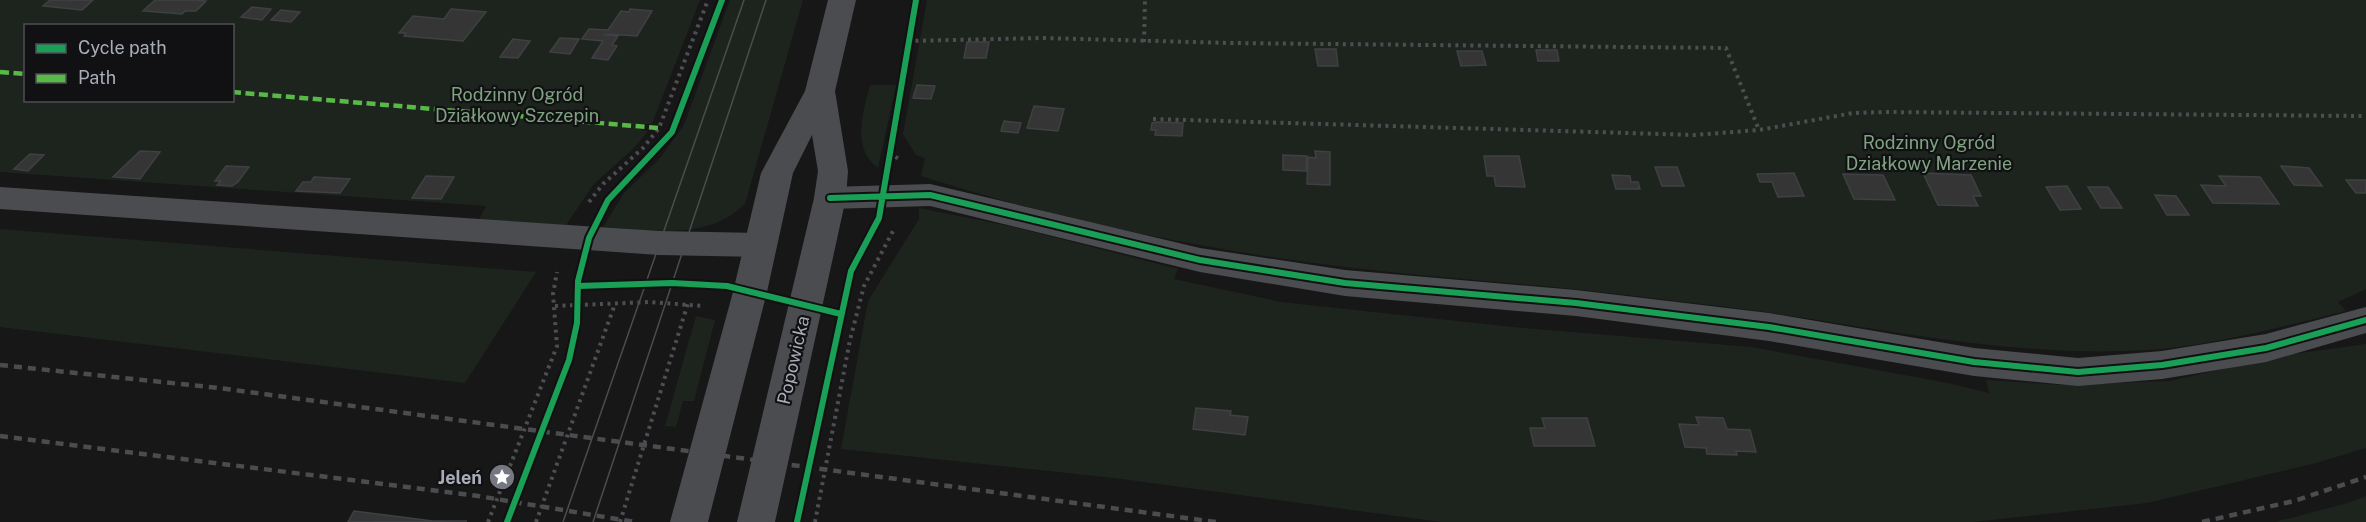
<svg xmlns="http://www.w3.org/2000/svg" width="2366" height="522" font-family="'Public Sans',sans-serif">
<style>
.green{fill:#1d241e;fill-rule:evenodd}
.building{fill:#353536;stroke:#3f4043;stroke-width:1.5}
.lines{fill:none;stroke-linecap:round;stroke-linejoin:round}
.path{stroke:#4d4e52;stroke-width:4;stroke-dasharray:3 4.5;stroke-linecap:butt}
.minor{fill:#4b4c50;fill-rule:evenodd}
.tertiary{fill:#4b4c50;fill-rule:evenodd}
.tram{stroke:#4b4c4f;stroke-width:1.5}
.rail{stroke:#4b4c4f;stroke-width:4.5;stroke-dasharray:8 6;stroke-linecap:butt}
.quiet{stroke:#58b947;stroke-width:4.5;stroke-dasharray:9 4.5;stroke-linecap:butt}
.cycleway-casing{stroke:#111113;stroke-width:10}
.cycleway{stroke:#1a9f57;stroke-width:6}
.labels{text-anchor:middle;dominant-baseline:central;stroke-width:4.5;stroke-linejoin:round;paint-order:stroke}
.park-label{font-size:18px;fill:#7fa381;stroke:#111113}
.street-label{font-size:18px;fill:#a8adb8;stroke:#111113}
.poi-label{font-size:18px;font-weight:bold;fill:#a8adb8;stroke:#111113;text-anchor:end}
</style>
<rect width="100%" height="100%" fill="#171717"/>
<!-- green -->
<path class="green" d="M0,0h700l-48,124h-10l-2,6 8,1 -13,16 -41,37 -28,41 -87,-5 7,-14 -486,-34zM26,26h206v74h-206z
M730,0h73l-58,204c-37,37 -94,26 -142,23l21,-34 36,-35 24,-33z
M927,0h1439v289l-28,13 8,9c-63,15 -134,35 -199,39 -129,8 -255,-20 -382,-38 -57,-8 -115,-14 -173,-21 -82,-9 -164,-14 -246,-24 -142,-17 -289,-47 -425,-91l4,-18 -9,-3 -13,-21z
M870,85h26l-18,83c-27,-20 -15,-55 -8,-83z
M919,208l95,19 164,42 -4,10 107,23 232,25 238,20 197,36 41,10 -3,-13 75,5 109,-4 109,-25 87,-12v104l-50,15 -169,40 -174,19h-532l-327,-44 -273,-29 27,-148 51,-82z
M0,229l536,43 -71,111 -465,-56z
M696,316l19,4 -21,81h-11l-7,26 -11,-1z
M2366,496v26h-91l73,-19z"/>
<!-- building -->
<path class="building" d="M50,0h43l-11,10 -39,-4z
M155,0h40l11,1 -10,10h-11l-3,3 -39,-3z
M252,7l19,2 -9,11 -21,-3z
M451,9l35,3 -23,29 -59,-5 2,-3h-7l14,-17 31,3z
M630,9l22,2 -15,25 -30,-2 -2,1 13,1 -6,9 5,1 -9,14 -16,-2 11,-17 -21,-2 7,-10 19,1 13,-19 8,1z
M281,10l19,2 -9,10 -20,-2z
M560,38l19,1 -9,15 -20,-2z
M513,39l17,2 -12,17 -18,-1z
M967,42h22l-3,16h-22z
M1315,49h21l2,17h-20z
M1536,50h21l2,11h-21z
M1457,51h25l4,14 -25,1z
M917,85l18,1 -4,13 -18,-1z
M1034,106l30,3 -6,22 -31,-3z
M1004,121l17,2 -3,10 -17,-2z
M1157,122l26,1 -1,13 -27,-1 1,-5h-5l1,-7z
M140,151l20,1 -20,27 -27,-2z
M1315,151l15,1v33l-23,-1 1,-27 8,1z
M30,154l14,1 -16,16 -14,-2z
M1283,155l24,1 -1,15 -23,-1z
M1484,156h35l6,31 -29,-1 -2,-10h-7z
M226,166l23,1 -11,15 -6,4 -15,-1 4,-4h-6z
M2281,166l28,2 13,18 -28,-1z
M1655,167h22l7,19h-22z
M1794,173l10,23 -26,1 -6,-15h-12l-3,-8z
M1923,173l48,2 10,21h-8l5,10 -40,-1z
M1843,174l40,1 12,25 -41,-1z
M1612,175l18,1 1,6h7l2,7h-24z
M426,176l28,1 -13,22 -29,-1z
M2219,176l41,1 19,27 -66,-1 -12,-18 25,1z
M314,177l36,2 -10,14 -44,-2 7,-9h8z
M2346,180h20v13h-10z
M2067,186l14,23 -21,1 -14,-23z
M2088,187h20l14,21h-21z
M2155,195l21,1 13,19h-22z
M1196,408l35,3 -1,4 18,2 -3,18 -52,-6z
M1696,417l27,1 4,11 23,1 6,22 -20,-1 1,4 -30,-1 -1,-6 -21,-1 -6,-23 20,1z
M1542,418h45l8,28h-61l-4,-18h15z
M354,511l79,10h34l-119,1z"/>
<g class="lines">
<!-- path -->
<path class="path" d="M908,41l134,-3 188,5 496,5 33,82
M1144,42l1,-42
M1153,119l542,16 64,-5 94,-17 33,-1 480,4
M889,153l10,6
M589,202l14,-18 40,-36 16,-20 49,-128
M555,306l95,-4 53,4
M488,522l69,-176 -4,-52 4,-22
M536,522l79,-218
M620,522l68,-219
M815,522l35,-182 14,-54 29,-55"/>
<!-- minor -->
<path class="minor" d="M930,184l270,64 145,22 231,20 193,23 205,35 104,10 84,-7 104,-17 100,-27v26l-100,29 -104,17 -84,7 -104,-10 -205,-35 -193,-25 -231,-20 -145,-24 -270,-66 -100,3 -11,-3 -5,-8 5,-8 11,-3z
M0,187l659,44 101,2 12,3 4,9 -4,9 -12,3 -101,-2 -659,-46z"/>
<!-- tertiary -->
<path class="tertiary" d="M828,0h28l-21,91 13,80 -2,27 -71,324h-38l77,-324 4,-27 -6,-36 -19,38 -26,119 -59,230h-38l63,-230 28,-119 44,-82z"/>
<!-- tram -->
<path class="tram" d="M563,522l181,-522
M593,522l173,-522"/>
<!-- rail -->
<path class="rail" d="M0,365l219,23 997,134
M0,436l478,60 157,26
M2202,522l92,-21 72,-24"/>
<!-- quiet -->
<path class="quiet" d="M0,72l26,2
M232,92l427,36"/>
<!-- cycleway casing -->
<g class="cycleway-casing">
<path id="cycleway" d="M830,198l100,-3 270,65 145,23 231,20 193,24 205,35 104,10 84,-7 104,-17 100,-28
M578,286l94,-3 55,3 114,28
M507,522l62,-162 8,-37 1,-42 11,-43 19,-38 64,-68 50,-132
M797,522l54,-251 28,-53 37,-218"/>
</g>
<!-- cycleway -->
<use href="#cycleway" class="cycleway"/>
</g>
<!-- icons -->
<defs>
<g id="sight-disc" transform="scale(1.35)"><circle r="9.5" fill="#757880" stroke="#111113"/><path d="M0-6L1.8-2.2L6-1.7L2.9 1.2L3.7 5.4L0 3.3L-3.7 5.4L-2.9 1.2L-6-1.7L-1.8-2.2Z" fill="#fff"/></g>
</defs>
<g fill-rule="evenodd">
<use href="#sight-disc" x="502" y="477"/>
</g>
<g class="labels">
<!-- park labels -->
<g class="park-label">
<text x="517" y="94">Rodzinny Ogród<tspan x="517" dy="21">Działkowy Szczepin</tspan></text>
<text x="1929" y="142">Rodzinny Ogród<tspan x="1929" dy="21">Działkowy Marzenie</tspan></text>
</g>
<!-- street labels -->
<g class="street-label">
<text transform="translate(793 360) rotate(-77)">Popowicka</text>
</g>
<!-- poi labels -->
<g class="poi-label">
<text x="482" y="477">Jeleń</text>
</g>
</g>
<!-- legend -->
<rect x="24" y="24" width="210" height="78" fill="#111113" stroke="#4d4f55" stroke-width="1.5"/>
<rect x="36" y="44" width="30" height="9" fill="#1a9f57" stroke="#4d4f55" stroke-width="1.5"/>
<text x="78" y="54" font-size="18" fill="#a8adb8">Cycle path</text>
<rect x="36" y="74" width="30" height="9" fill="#58b947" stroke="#4d4f55" stroke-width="1.5"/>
<text x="78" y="84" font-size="18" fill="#a8adb8">Path</text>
</svg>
